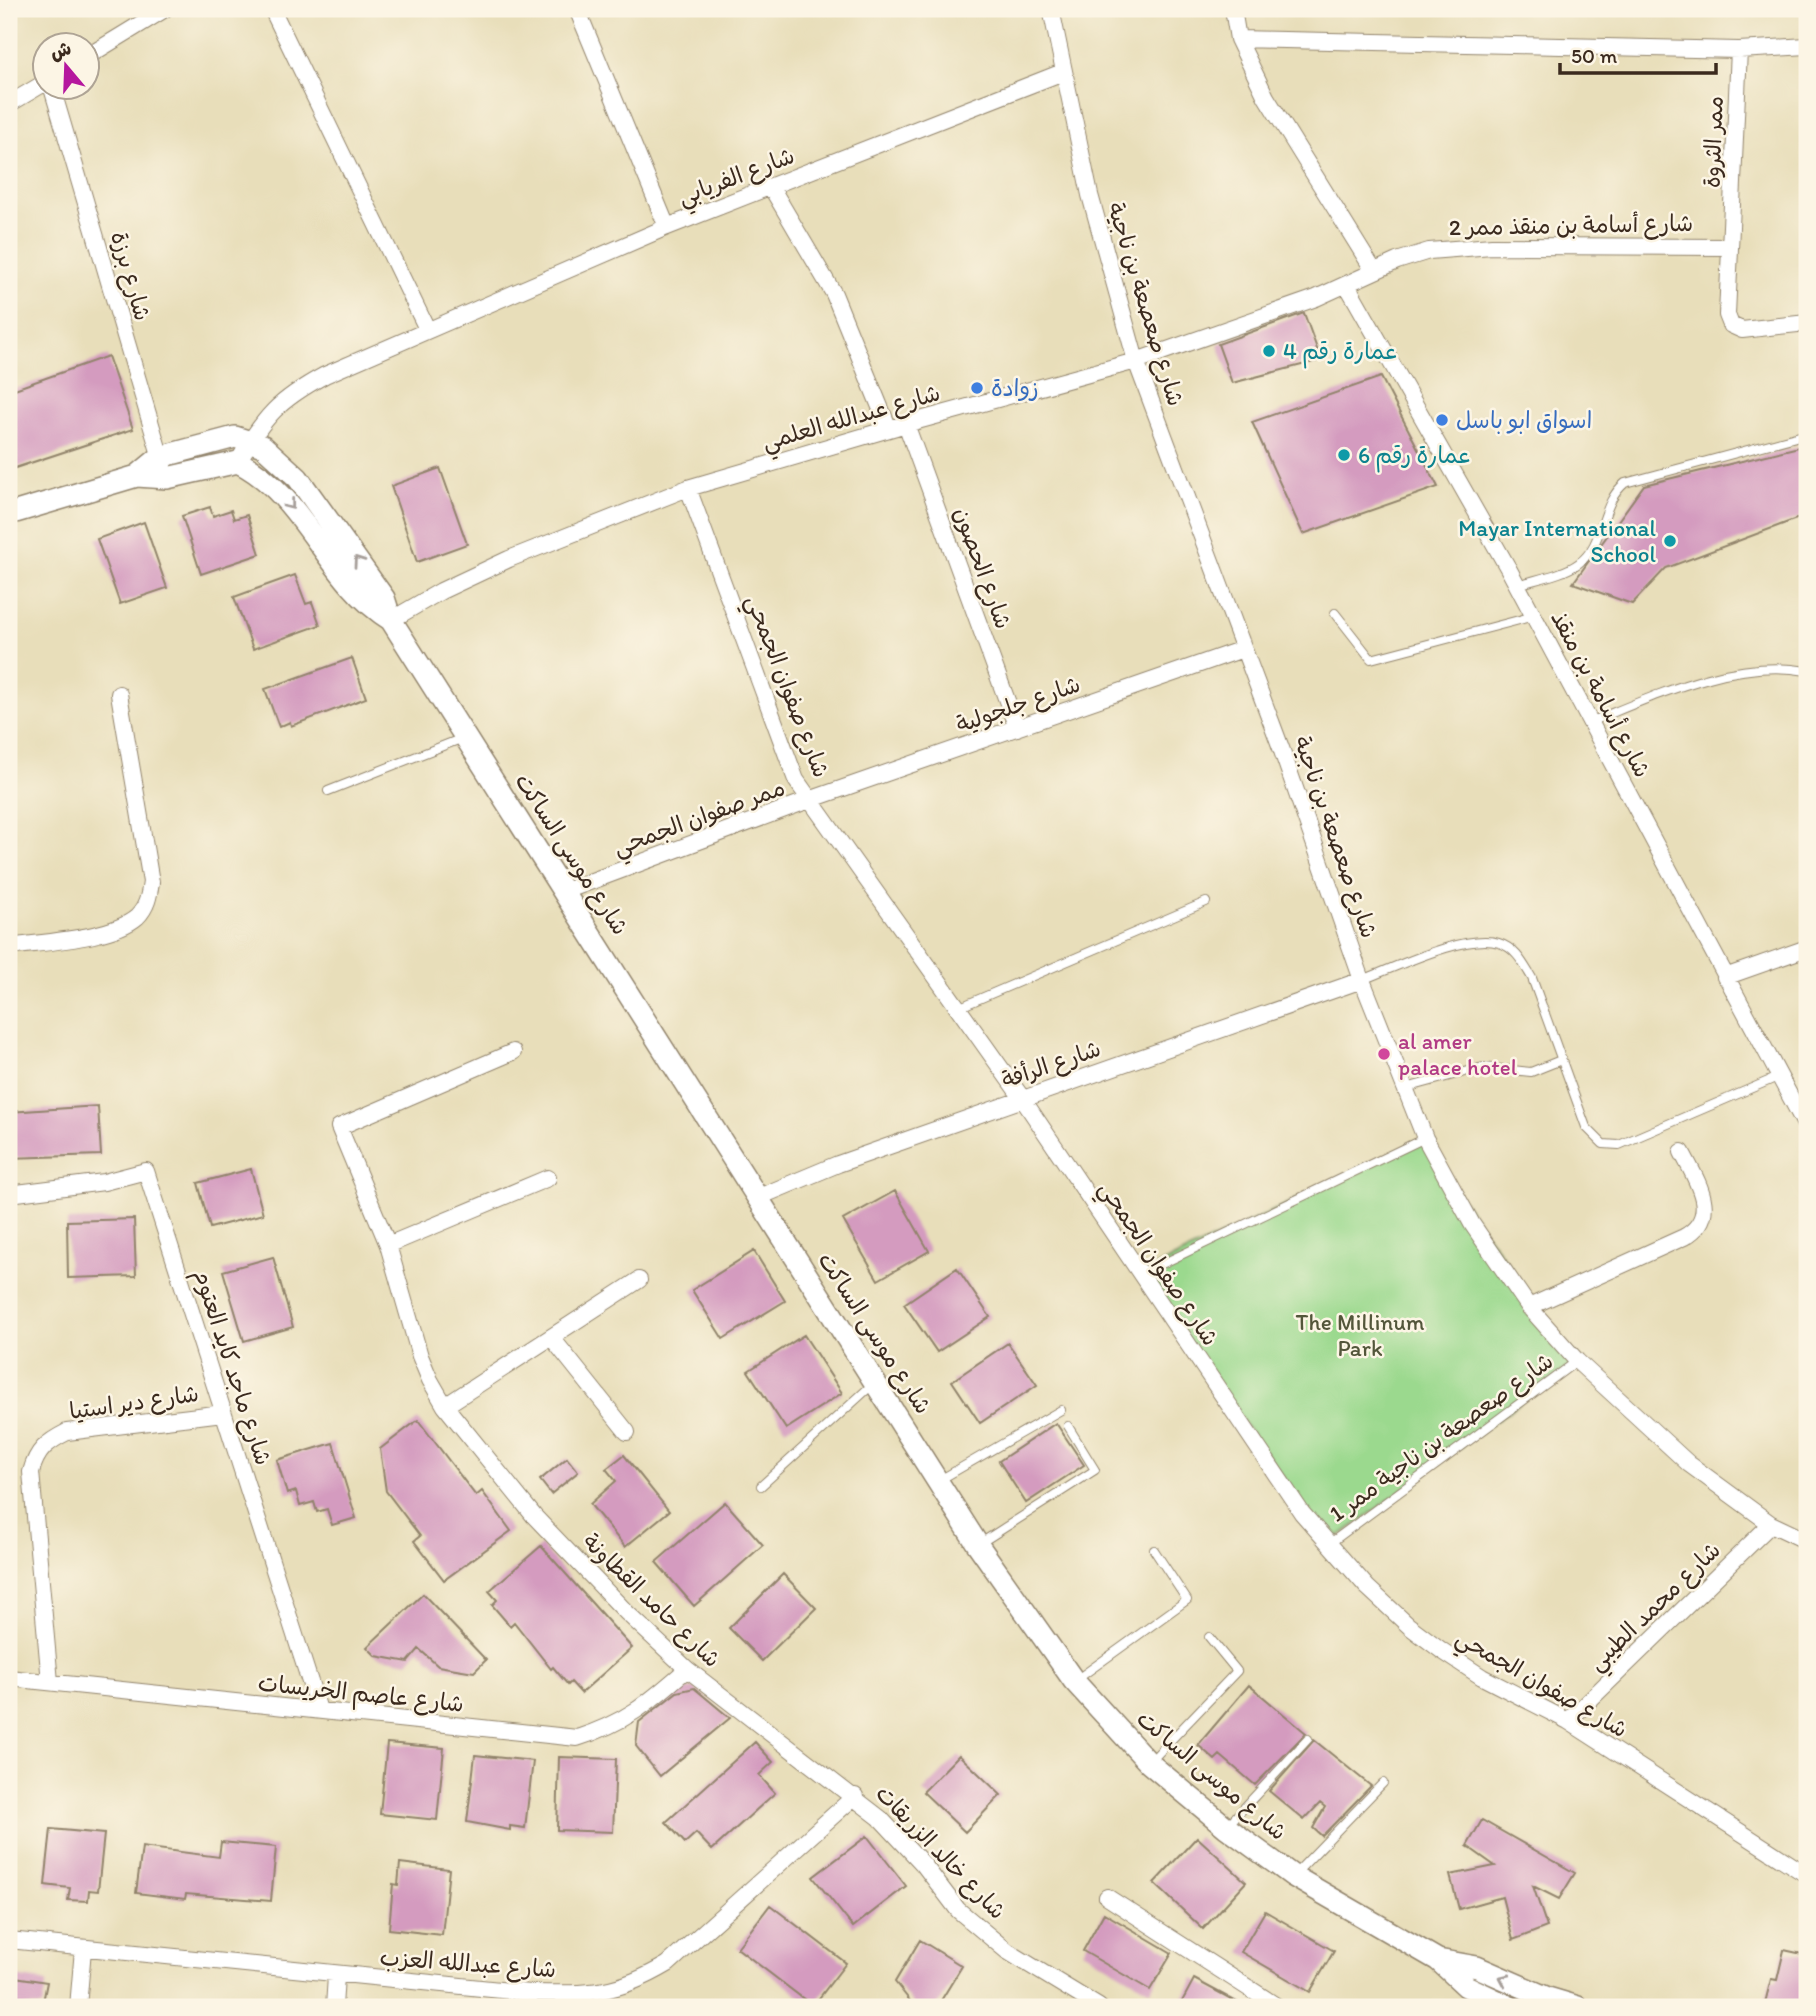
<svg xmlns="http://www.w3.org/2000/svg" width="1816" height="2016" font-family="Itim,'Playpen Sans Arabic',sans-serif">
<style>
.green{fill:#9bd98e;stroke:#6b8256;stroke-width:2}
.building{fill:#d49bbf}
.lines{fill:none;stroke-linecap:round;stroke-linejoin:round}
.service-casing{stroke:#92846c;stroke-width:10}
.minor-casing{stroke:#92846c;stroke-width:18}
.tertiary-casing{stroke:#92846c;stroke-width:24}
.service{stroke:#fff;stroke-width:8}
.minor{stroke:#fff;stroke-width:16}
.tertiary{stroke:#fff;stroke-width:21}
.oneway{stroke:#a79f9a}
.culture-dot{fill:#0f9aa8;stroke:#fcf5e5;stroke-width:2.5}
.shop-dot{fill:#3f7fe0;stroke:#fcf5e5;stroke-width:2.5}
.hotel-dot{fill:#d1479c;stroke:#fcf5e5;stroke-width:2.5}
.labels{text-anchor:middle;dominant-baseline:central;stroke-width:5;stroke-linejoin:round;paint-order:stroke}
.street-label{font-size:23px;fill:#3b2a1e;stroke:#fcf5e5}
.culture-label{font-size:23px;fill:#0d838f;stroke:#fcf5e5;text-anchor:start}
.shop-label{font-size:23px;fill:#366cbe;stroke:#fcf5e5;text-anchor:start}
.hotel-label{font-size:23px;fill:#b23c85;stroke:#fcf5e5;text-anchor:start}
.park-label{font-size:23px;fill:#53563a;stroke:#fcf5e5}
</style>
<rect width="100%" height="100%" fill="#fcf5e5"/>
<filter id="ink" filterUnits="userSpaceOnUse"><feTurbulence type="fractalNoise" baseFrequency=".0143" numOctaves="2"/><feDisplacementMap in="SourceGraphic" scale="14" xChannelSelector="R" yChannelSelector="G"/><feConvolveMatrix kernelMatrix="1 2 1 2 8 2 1 2 1" color-interpolation-filters="sRGB"/></filter>
<filter id="wash" filterUnits="userSpaceOnUse"><feTurbulence type="fractalNoise" baseFrequency=".00686" numOctaves="4" result="noise"/><feDisplacementMap in="SourceGraphic" scale="28" xChannelSelector="R" yChannelSelector="G"/><feGaussianBlur stdDeviation="1.57" result="paint"/><feColorMatrix in="noise" values="0 0 0 0 0 0 0 0 0 0 0 0 0 0 0 0 0 1.4 0 .05"/><feComposite in="paint" operator="in"/></filter>
<g filter="url(#wash)">
<rect width="100%" height="100%" fill="#e8deba"/>
<!-- green -->
<path class="green" d="M1425,1138l17,33 135,190 -248,183 -190,-269z"/>
<g id="blocks">
<!-- building -->
<path class="building" d="M1304,313l17,47 -89,23 -14,-39z
M108,356l25,73 -124,41v-79z
M1381,377l57,110 -135,47 -51,-112z
M1807,445v70l-141,53 -34,36 -59,-21 71,-98z
M440,468l27,76 -50,18 -26,-76z
M210,507l3,9 18,-6 3,9 13,-4 13,39 -59,20 -19,-58z
M144,522l23,66 -47,16 -23,-65z
M295,575l11,29 6,-2 8,23 -67,24 -19,-52z
M352,658l14,40 -75,28 -1,-4 -11,5 -14,-38z
M98,1106l3,49 -92,3v-46z
M251,1169l12,45 -53,14 -12,-45z
M895,1191l34,60 -51,29 -35,-60z
M134,1219l2,57 -68,2 -1,-57z
M754,1251l31,50 -62,38 -31,-49z
M273,1257l20,70 -49,14 -21,-70z
M957,1268l33,49 -53,35 -33,-48z
M804,1335l38,58 -56,36 -38,-58z
M1008,1343l29,42 -57,38 -28,-42z
M418,1420l58,76 6,-5 29,40 -67,49 -30,-39 6,-5 -34,-45 -6,-42z
M1056,1423l28,42 -58,38 -27,-42z
M333,1443l23,75 -24,7 -5,-16 -10,3 -3,-10 -14,4 -4,-15 -9,3 -10,-34z
M624,1455l45,56 -44,36 -35,-43 26,-23 -10,-12z
M567,1458l11,14 -27,22 -11,-14z
M725,1502l38,43 -69,61 -38,-44z
M541,1546l91,102 -51,45 -10,-11 -3,3 -15,-18 -2,2 -37,-47 -4,4 -18,-21 5,-5 -8,-9z
M783,1574l33,34 -54,53 -33,-33z
M423,1594l63,66 -12,12 -36,-6 -19,-17 -11,13 -32,-6 -9,-9z
M1249,1685l57,48 -51,52 -35,-30 -5,5 -17,-15z
M694,1688l36,30 -70,58 -24,-30 3,-24 38,-30z
M1314,1740l57,46 -49,50 -9,-8 12,-21 -5,-4 -16,17 -35,-29z
M755,1742l18,20 -14,13 16,18 -63,57 -16,-17 -11,10 -19,-21z
M387,1743l57,5 -7,72 -57,-6z
M475,1755l58,6 -8,67 -15,-2v4l-43,-8z
M959,1755l42,40 -36,37 -42,-40z
M559,1757l57,2 -3,73 -56,-2z
M1482,1820l93,53 -16,26 -26,-13 14,41 -34,13 -11,-43 -43,12 -9,-34 45,-9 -28,-20z
M51,1829l53,5 -6,57 -9,-1 -1,11 -20,-1 2,-12 -25,-3z
M867,1836l39,50 -53,41 -40,-50z
M1197,1837l49,45 -43,47 -49,-46z
M221,1842l55,5 -5,54 -85,-7 -1,5 -49,-6 6,-46 77,10z
M400,1863l49,6 -7,66 -53,-6 4,-45 5,1z
M770,1905l76,58 -33,43 -76,-58z
M1265,1911l69,40 -24,41 -69,-40z
M1104,1913l68,40 -22,37 -67,-39z
M920,1940l42,26 -25,41h-22l-20,-25z
M1784,1950l23,5v52h-43l7,-28 6,1z
M9,1976l38,6 -5,25h-33z
M1194,1979l52,28h-67z"/>
</g>
</g>
<g filter="url(#ink)">
<use href="#blocks" fill-opacity="0" stroke="#92846c" stroke-width="2"/>
<g class="lines">
<!-- service casing -->
<g class="service-casing">
<path id="service" d="M1517,585c19,-6 46,-10 62,-22 26,-19 21,-60 46,-80l182,-49
M1335,613l36,46 163,-43
M1590,722c67,-27 144,-64 217,-51
M328,791l135,-53
M1362,980c32,-12 105,-48 137,-37 17,5 25,22 33,35l54,149 17,17 16,1 161,-69
M958,1008l248,-106
M1406,1088l77,-21 48,5 30,-12
M1139,1275l286,-137
M938,1481l123,-71
M761,1486l112,-102
M979,1544l116,-74 -27,-44
M1329,1544l248,-183
M1076,1680l111,-80 -33,-50
M1149,1763l88,-92 -28,-34
M1228,1825l80,-86
M1295,1874l88,-91"/>
</g>
<!-- minor casing -->
<g class="minor-casing">
<path id="minor" d="M272,9l155,320
M577,9l90,218
M1051,9l39,186 46,166 145,387 81,232 63,158 47,86 57,83 48,54 112,103 82,60 36,17
M1233,9l5,30 28,58 108,174
M1238,39l501,11 68,-4
M1739,50l-12,265 4,10 11,5 65,-7
M88,56l77,-47
M52,88l111,377
M9,104l37,-22
M771,187l63,107 55,135
M1347,285l161,283 299,560
M906,424l111,304
M238,462c26,-46 41,-62 87,-87l342,-148 396,-155
M688,488l108,292 226,318 280,415 65,74 42,39 32,24 41,27 86,44 239,154
M391,620l50,-29 68,-32 179,-71 218,-64 230,-63 180,-63 81,-37 32,-10 63,-5 238,1
M565,891l244,-91 434,-151
M9,947c33,-5 103,-8 128,-30 10,-10 12,-21 14,-35l-32,-188
M1725,977l82,-29
M513,1052l-174,75 49,118 32,111 10,24 15,26 89,110 93,97 60,56 193,149 43,46 35,46 49,41 92,56
M9,1194l95,-12 42,-11 173,539
M759,1197l79,-33 524,-184
M388,1245l160,-67
M1529,1307l155,-70c38,-21 12,-57 -2,-85
M552,1338l75,94
M445,1406l194,-126
M9,1678l568,60c50,-16 71,-35 110,-69
M50,1682l-19,-210c6,-22 16,-30 36,-40l156,-19
M1568,1721l203,-197
M1107,1897l171,110
M9,1940l521,53c59,1 86,2 138,-29l187,-168
M78,2007l5,-58
M334,2007l2,-31"/>
</g>
<!-- tertiary casing -->
<g class="tertiary-casing">
<path id="tertiary" d="M137,476l23,-19 75,-20 28,9 35,32 86,120 7,22 587,925 96,136 75,82 77,64 67,49 145,84 28,26 44,21
M9,514l128,-38 30,2 71,-16c68,34 89,119 153,158
M1438,1960l39,7 71,31 30,9"/>
</g>
<!-- service -->
<use href="#service" class="service"/>
<!-- minor -->
<use href="#minor" class="minor"/>
<!-- tertiary -->
<use href="#tertiary" class="tertiary"/>
</g>
<!-- one-way arrows -->
<defs><path id="oneway-chevron" d="M-2-3.5L2.5 0L-2 3.5" fill="none" stroke-width="1.6" stroke-linecap="round" stroke-linejoin="round" transform="scale(1.75)"/></defs>
<g class="oneway">
<use href="#oneway-chevron" transform="translate(290 505) rotate(52)"/>
<use href="#oneway-chevron" transform="translate(358 561) rotate(-125)"/>
<use href="#oneway-chevron" transform="translate(1504 1979) rotate(-156)"/>
</g>
</g>
<!-- markers -->
<g class="culture-dot">
<circle cx="1269" cy="351" r="7"/>
<circle cx="1344" cy="455" r="7"/>
<circle cx="1670" cy="541" r="7"/>
</g>
<g class="shop-dot">
<circle cx="977" cy="388" r="7"/>
<circle cx="1442" cy="420" r="7"/>
</g>
<circle class="hotel-dot" cx="1384" cy="1054" r="7"/>
<g class="labels">
<!-- street labels -->
<g class="street-label">
<text transform="translate(1713 142) rotate(-88)">ممر الثروة</text>
<text transform="translate(736 176) rotate(-21)">شارع الفريابي</text>
<text transform="translate(1571 225) rotate(-1)">شارع أسامة بن منقذ ممر 2</text>
<text transform="translate(131 276) rotate(74)">شارع برزة</text>
<text transform="translate(1146 304) rotate(73)">شارع صعصعة بن ناجية</text>
<text transform="translate(851 417) rotate(-16)">شارع عبدالله العلمي</text>
<text transform="translate(983 568) rotate(70)">شارع الحصون</text>
<text transform="translate(788 686) rotate(69)">شارع صفوان الجمحي</text>
<text transform="translate(1601 694) rotate(62)">شارع أسامة بن منقذ</text>
<text transform="translate(1018 704) rotate(-19)">شارع جلجولية</text>
<text transform="translate(699 817) rotate(-20)">ممر صفوان الجمحي</text>
<text transform="translate(1336 837) rotate(71)">شارع صعصعة بن ناجية</text>
<text transform="translate(572 854) rotate(57)">شارع موسى الساكت</text>
<text transform="translate(1051 1064) rotate(-19)">شارع الرأفة</text>
<text transform="translate(1159 1263) rotate(56)">شارع صفوان الجمحي</text>
<text transform="translate(875 1333) rotate(57)">شارع موسى الساكت</text>
<text transform="translate(233 1367) rotate(72)">شارع ماجد كايد العتوم</text>
<text transform="translate(134 1402) rotate(-8)">شارع دير استيا</text>
<text transform="translate(1441 1437) rotate(-36)">شارع صعصعة بن ناجية ممر 1</text>
<text transform="translate(652 1600) rotate(44)">شارع حامد القطاونة</text>
<text transform="translate(1654 1606) rotate(-44)">شارع محمد الطيبي</text>
<text transform="translate(1542 1683) rotate(30)">شارع صفوان الجمحي</text>
<text transform="translate(361 1693) rotate(6)">شارع عاصم الخريسات</text>
<text transform="translate(1212 1775) rotate(40)">شارع موسى الساكت</text>
<text transform="translate(941 1852) rotate(46)">شارع خالد الزريقات</text>
<text transform="translate(468 1963) rotate(4)">شارع عبدالله العزب</text>
</g>
<!-- culture labels -->
<g class="culture-label">
<text x="1283" y="351">عمارة رقم 4</text>
<text x="1358" y="455">عمارة رقم 6</text>
<text x="1656" y="528" text-anchor="end">Mayar International<tspan x="1656" dy="26">School</tspan></text>
</g>
<!-- shop labels -->
<g class="shop-label">
<text x="991" y="388">زوادة</text>
<text x="1456" y="420">اسواق ابو باسل</text>
</g>
<!-- hotel labels -->
<g class="hotel-label">
<text x="1398" y="1041">al amer<tspan x="1398" dy="26">palace hotel</tspan></text>
</g>
<!-- park labels -->
<g class="park-label">
<text x="1360" y="1322">The Millinum<tspan x="1360" dy="26">Park</tspan></text>
</g>
</g>
<!-- margin -->
<rect width="1816" height="2016" fill="none" stroke="#fcf5e5" stroke-width="35"/>
<!-- north arrow -->
<g transform="translate(66 66) rotate(341)"><circle r="33" fill="#fcf5e5" stroke="#afa495" stroke-width="2"/>
<path d="M0-5L12 26L0 18L-12 26Z" fill="#b5179e"/>
<text y="-10" font-size="19" font-weight="bold" text-anchor="middle" fill="#3b2a1e">ش</text>
</g>
<!-- scale -->
<path d="M1560 63v10h156v-10" fill="none" stroke="#3b2a1e" stroke-width="3.5"/>
<text x="1571" y="63" font-size="21" fill="#3b2a1e" stroke="#fcf5e5" stroke-width="5" paint-order="stroke">50 m</text>
</svg>
